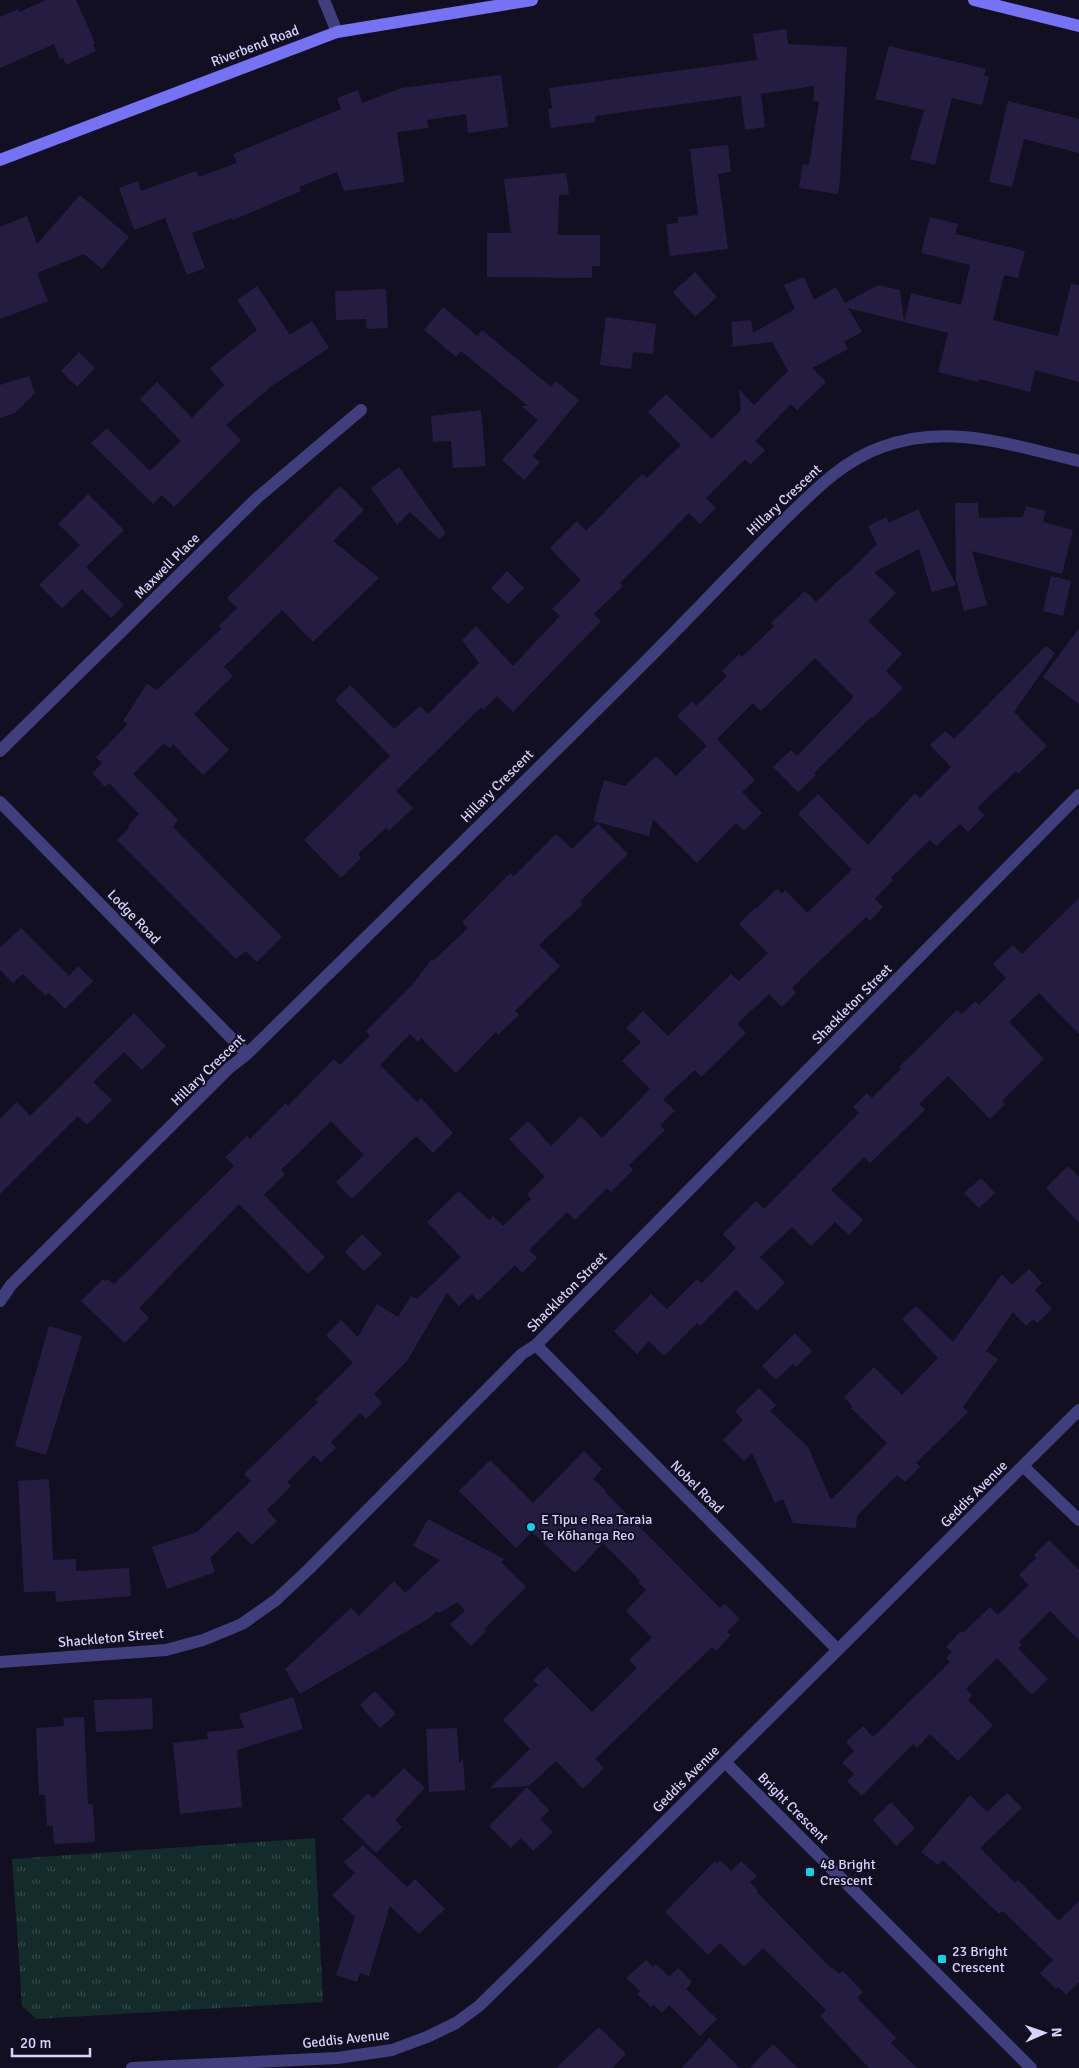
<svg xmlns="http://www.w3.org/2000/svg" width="1079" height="2068" font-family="Signika,sans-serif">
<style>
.grass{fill:url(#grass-tufts)}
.building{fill:#251d41}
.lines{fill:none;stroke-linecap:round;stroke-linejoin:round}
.minor{stroke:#413e7d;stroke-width:12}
.tertiary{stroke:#413e7d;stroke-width:12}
.secondary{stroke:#7772f4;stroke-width:12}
.poi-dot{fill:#12d1e9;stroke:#130f22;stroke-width:2}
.labels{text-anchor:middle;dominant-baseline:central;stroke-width:4;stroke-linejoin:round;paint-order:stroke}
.street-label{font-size:14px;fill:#d8d3fc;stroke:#130f22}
.poi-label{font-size:14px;fill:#d8d3fc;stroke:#130f22;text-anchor:start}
</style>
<defs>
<pattern id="grass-tufts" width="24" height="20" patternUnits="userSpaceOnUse" patternTransform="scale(1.25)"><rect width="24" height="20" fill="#132b2a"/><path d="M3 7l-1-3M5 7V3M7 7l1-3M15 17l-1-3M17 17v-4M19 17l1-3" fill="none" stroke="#35494a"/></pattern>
</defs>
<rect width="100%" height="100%" fill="#130f22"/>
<!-- grass -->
<path class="grass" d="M315,1838l8,164 -287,17 -14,-13 -10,-147z"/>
<!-- building -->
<path class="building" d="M46,0h30l19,43 -2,1 3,7 -30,14 -3,-7 -3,1 -6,-15 -54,24v-51l18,-8 1,3z
M786,29l2,15 59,3 -7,132 -2,15 -39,-6 4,-24 6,1 10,-64h-6l1,-15 -53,8 4,33 -20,3 -4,-34 -146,20v6l-44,6 -3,-19 4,-1 -3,-20 208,-28 -4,-26z
M889,46l97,23 -2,6 5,2 -7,28 -30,-7 -17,67 -25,-6 14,-49 -49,-11z
M501,75l7,52 -40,6 -2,-19 -39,6 1,8 -31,4 7,50 -60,9 -7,-19 -38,15 2,4 -68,29 -1,-2 -40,15 13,35 -18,7 -22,-57 -31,12 -15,-42 19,-7 3,10 55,-20 3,6 38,-14 -4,-9 108,-45 -4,-11 21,-8 4,13 40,-15z
M1008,101l71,18v34l-55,-14 -12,48 -23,-5z
M728,145l3,27 -13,2 10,75 -58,7 -4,-32 12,-1v-6l20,-2 -8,-66z
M566,173l3,21 -10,1 -1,40h42v31h-8v12l-105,-1v-44h24l-7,-54z
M80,195l49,42 -27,32 -18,-15 -47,19 11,28 -48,18v-92l27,-11 10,28z
M930,217l28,7 -3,10 70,17 -7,27 -14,-3 -11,45 65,16 13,-52 8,1v97l-44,-12 -5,22 -51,-13 -1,3 -40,-10 10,-39 -100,-25 14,24 -18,10 4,7 -36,19 14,14 -29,28 -6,-6 -36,37 10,9 -15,15 -5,-6 -39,39 10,10 -16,16 -11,-11 -69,70 3,3 -29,28 7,7 -88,91 -16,-16 -14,14 -2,-3 -85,84 17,17 -24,23 -3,-3 -28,26 3,4 -20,20 -37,-38 86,-84 -55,-56 15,-15 44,44 26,-23 8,8 51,-51 -17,-23 14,-14 37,40 47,-50 -8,-7 29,-29 -31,-32 27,-27 9,10 56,-57 5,4 34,-33 -33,-33 18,-18 46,45 29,-29 -2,-21 15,16 34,-34 -16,-29 -43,5 4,-2 -2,-23 20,-2 2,13 42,-24 -11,-24 20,-8 10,23 22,-13 9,16 33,-18 22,5 4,32 7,-29 50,12 9,-40 -49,-12z
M695,272l22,25 -22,20 -22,-25z
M257,286l33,49 22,-14 17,27 -56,37 -47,40 15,15 -67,67 -12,-12 -9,9 -62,-61 16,-15 43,43 31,-30 -41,-42 17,-17 35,36 32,-33 -14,-17 47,-38 -20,-30z
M386,289l2,39 -21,1 -1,-10 -30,1 -1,-29z
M443,307l34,29 5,-6 69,57 5,-6 23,19 -46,56 7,6 -16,18 -22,-20 36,-40 -17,-14h7l-67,-55 -5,6 -32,-27z
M606,317l50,7 -3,30 -20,-2 -2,17 -31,-4z
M79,352l16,16 -18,19 -16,-16z
M29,376l6,17 -20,20 -15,5v-33z
M481,410l5,56 -33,2 -2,-27 -18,1 -2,-26z
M399,467l47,66 -7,6 -29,-27 -13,13 -26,-37z
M340,486l24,24 -31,31 46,37 -66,64 -31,-32 -58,57 9,9 -39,38 35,36 -26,25 -30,-31 -3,4 -7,-4 -30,30 45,46 -5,7 109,110 -25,25 -11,-11 -10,8 -119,-119 12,-12 -1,-2 11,-12 -30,-31 -4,4 -13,-14 10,-10 -6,-6 32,-33 -5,-3 24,-37 10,6 64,-61 -2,-3 18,-18 -10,-10z
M88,494l36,36 -38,37 38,38 -13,13 -29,-29 -20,19 -23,-23 41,-40 -22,-21z
M955,503h23l1,15 44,-1 3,-11 20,5 -3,11 30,8 -11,44 -90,-23 15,54 -23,6 -8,-32z
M918,509l38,76 -24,7 -13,-43 -45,23 22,21 -28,28 34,33 -16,17 17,17 -31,31 -1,-2 -57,56 2,2 -18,17 -25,-25 18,-17 6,6 56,-58v-2l-38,-38 -54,53 -8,-8 -36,36 38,41 -13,12 20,21 -18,18 -8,-8 -39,40 -44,-44 -4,17 -56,-15 11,-41 21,6 31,-30 20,20 31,-30 -30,-30 15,-15 4,5 31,-30 -5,-5 17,-17 3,3 32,-31 -3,-3 34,-32 11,11 28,-27 1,1 32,-32 -9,-18 18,-9 3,6z
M507,571l17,17 -16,16 -17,-16z
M1051,576l20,5 -8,35 -20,-5z
M1079,628v76l-36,-27z
M1046,646l9,7 -41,59 33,34 -29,28 -2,-3 -39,37 8,7 -17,17 -8,-8 -24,22 -6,-6 -39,38 2,2 -18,19 8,8 -13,14 -4,-4 -60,57 -14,14 4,5 -14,14 -13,-13 -32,30 9,9 -45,44 -6,-7 -32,29 12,12 -15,14 5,5 -36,35 4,5 -22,22 -4,-4 -32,32 -8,-8 -38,38 8,8 -15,15 -7,-8 -37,36 -6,-7 -13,12 -12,-13 -40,68 -33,33 8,9 -16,16 -6,-6 -29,29 5,6 -15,14 -7,-7 -27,27 4,4 -24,24 10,11 -25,24 -14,-14 -28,27 5,14 -48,17 -15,-42 45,-15 54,-51 -7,-7 74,-72 -3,-2 38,-37 -27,-28 15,-15 17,17 19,-33 21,13 13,-21 6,3 44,-42 -34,-35 32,-31 30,29 4,-4 10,10 28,-27 -4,-5 18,-17 -36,-38 19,-18 23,25 30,-30 21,22 48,-49 -28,-28 19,-19 -15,-14 17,-17 25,25 63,-62 8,7 29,-28 -29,-29 17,-17 1,1 20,-19 5,5 3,-4 22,23 45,-43 -54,-56 20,-20 50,51 47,-52 5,5 31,-31 -21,-22 15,-14 9,8z
M598,824l30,30 -48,47 3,3 -44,41 21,21 -45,45 4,4 -21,20 -2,-3 -40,41 -35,-35 -3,4 -8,-8 -30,31 37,37 4,-4 32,35 -20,20 -16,-16h-2l-63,62 -16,-17 28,-27 -33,-34 -50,49 4,4 -21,21 61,62 -17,17 -69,-70 -100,104 10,10 -24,25 -44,-42 22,-22 2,2 3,-2 6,5 120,-118 -9,-9 22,-21 3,3 36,-36 2,3 46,-47 6,6 30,-29 -4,-5 47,-47 18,-24 2,1 35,-33 -6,-6 48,-49 4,3 42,-42 16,15z
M1079,898v136l-40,-41 -30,29 35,37 -42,42 3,3 -15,15 -42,-43 -29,28 6,6 -55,53 -6,-6 -33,33 32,30 -14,15 -14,-13 -24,24 -19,-19 -32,30 25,26 -28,28 -21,-21 -36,36 -3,-3 -33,33 -15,-15 -12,13 -23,-23 37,-37 16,15 30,-30 5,4 34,-35 -13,-14 33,-33 8,8 95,-96 -6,-6 14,-14 5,5 29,-29 -2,-2 58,-57 5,4 13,-13 4,4 27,-27 -13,-14 20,-19 9,9z
M21,928l48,48 9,-10 15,15 -28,28 -16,-16 -3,3 -23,-22 -10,9 -13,-13v-22z
M134,1013l32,33 -24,24 -18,-18 -31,30 19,18 -25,25 -9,-9 -78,78v-75l17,-17 13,14z
M1068,1166l11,11v46l-33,-35z
M981,1178l14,15 -16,15 -15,-15z
M362,1234l20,20 -18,17 -19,-19z
M1029,1269l13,14 -7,7 17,19 -15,14 -4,-4 -7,7 -13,-14 -27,39 12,8 -35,48 5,5 -52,51 4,4 -15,15 -8,-7 -40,41 -1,12 -63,-5 -10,-24 -8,4 -23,-50 -8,8 -21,-21 20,-20 -8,-9 24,-23 17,17 -6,6 38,36 23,53 56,-57 -36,-35 1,-2 -8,-9 30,-30 28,28 36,-37 -36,-39 14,-13 37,36 49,-68 10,11z
M49,1326l33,10 -36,119 -31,-9z
M795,1333l17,18 -16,16 -3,-3 -17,16 -14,-14z
M584,1451l18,18 -9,10 13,12 -1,1 115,116 5,-4 15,15 -13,13 4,3 -15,16 -4,-4 -117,112 9,9 -21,21 -27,-28 -27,25 -39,2 40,-39 -27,-29 35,-35 -5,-5 14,-13 45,45 45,-44 -8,-8 23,-22 -26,-27 20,-21 -8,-8 2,-1 -37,-38 -28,30 -43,-41 -16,16 -57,-57 31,-31 43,43z
M49,1479l4,81 23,-1v12l53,-3 2,28 -75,6 -1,-11 -31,1 -6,-111z
M428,1519l76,40 -3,3 25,25 -42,42 2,2 -15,15 -21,-22 15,-13 -7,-9 -19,11 -2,-2 -9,8 -128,75 -15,-25 66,-61 8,8 35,-35 11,12 35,-33 -27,-14z
M1049,1540l30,30v70l-29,-29 -31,31 3,3 -4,3 30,31 -16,16 -35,-37 -31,31 6,6 -4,5 25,25 -35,36 -28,-27 -13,14 -4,-4 -51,52 -15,-15 7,-7 -12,-11 12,-12 -8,-9 17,-16 10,11 77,-75 -4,-4 6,-6 -6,-5 15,-16 2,2 27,-26 8,8 31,-30 -10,-10 17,-17 -2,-3z
M375,1691l21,23 -16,14 -20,-23z
M293,1697l10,32 -66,21 5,57 -62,7 -7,-71 35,-4 -1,-7 37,-4 -5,-14z
M152,1698l1,31 -57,3 -2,-32z
M84,1717l4,87h5l2,38 -41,2 -1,-18h-6l-2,-31h-6l-3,-67 28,-2 -1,-8z
M457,1728l2,35 4,-5 2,32 -36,2 -3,-63z
M404,1768l21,20 -30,32 7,7 -26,26 -34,-34 26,-26 5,5z
M527,1787l22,23 -9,9 13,13 -20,19 -12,-13 -10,10 -22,-22z
M1007,1793l15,15 -42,40 35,35 3,-3 41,41 20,-20v81l-13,13 -8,-8 -2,2 -16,-16 13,-13 -50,-49 -4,3 -56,-54 -5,5 -17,-13 49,-57 17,17z
M891,1802l24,26 -19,18 -23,-26z
M363,1845l44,42 8,-8 30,30 -26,25 -29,-28 -21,70 -9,-3 -3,9 -21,-7 19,-58 -23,-22 23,-22 -11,-11z
M720,1860l11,11 10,-10 16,15 -7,6 8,9 -1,1 75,77 1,-1 6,6 4,-3 20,21 -6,6 39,40 -5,5 26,25h-48l-49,-52 6,-6 -63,-62 -19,19 -24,-24 -12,12 -43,-43 50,-51 2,2z
M646,1960l7,7 3,-3 13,13 9,-9 14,14 -6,7 31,30 -17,17 -31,-31 -7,8 -8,-8 -3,2 -14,-13 3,-3 -14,-13z
M599,2027l27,27 -14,14h-56z
M709,2038l31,30h-58z
M773,2044l25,24h-48z"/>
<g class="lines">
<!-- minor -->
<path class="minor" d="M324,0l13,32
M0,751l257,-253 104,-88
M0,802l247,252
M0,1301l11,-16 218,-217 18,-14c133,-131 267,-261 399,-393 45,-45 88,-91 133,-136 31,-30 62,-64 103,-78 66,-25 132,-1 197,14
M536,1345l301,304
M1023,1466l56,54
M0,1662l166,-12 37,-10 39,-16 34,-24 33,-31 213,-215 14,-9 543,-550
M725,1762l306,306"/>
<!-- tertiary -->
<path class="tertiary" d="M132,2068l205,-10 55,-8 35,-13 29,-14 23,-17 49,-48 551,-548"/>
<!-- secondary -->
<path class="secondary" d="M974,0l105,26
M0,160l337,-128 195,-32"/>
</g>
<!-- markers -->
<g class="poi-dot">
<circle cx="531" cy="1527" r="5"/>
<rect x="805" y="1867" width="10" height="10" rx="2.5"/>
<rect x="937" y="1954" width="10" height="10" rx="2.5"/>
</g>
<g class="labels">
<!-- street labels -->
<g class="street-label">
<text transform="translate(255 46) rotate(-21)">Riverbend Road</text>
<text transform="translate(784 500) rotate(-43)">Hillary Crescent</text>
<text transform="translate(167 566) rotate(-45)">Maxwell Place</text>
<text transform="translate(497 786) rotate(-45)">Hillary Crescent</text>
<text transform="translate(134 917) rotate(46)">Lodge Road</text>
<text transform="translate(852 1004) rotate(-45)">Shackleton Street</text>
<text transform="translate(208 1070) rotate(-44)">Hillary Crescent</text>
<text transform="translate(567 1292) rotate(-45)">Shackleton Street</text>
<text transform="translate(697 1487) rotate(45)">Nobel Road</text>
<text transform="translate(974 1494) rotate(-45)">Geddis Avenue</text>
<text transform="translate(111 1638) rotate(-5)">Shackleton Street</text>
<text transform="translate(686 1779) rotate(-45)">Geddis Avenue</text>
<text transform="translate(793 1808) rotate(45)">Bright Crescent</text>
<text transform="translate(346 2039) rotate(-6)">Geddis Avenue</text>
</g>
<!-- poi labels -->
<g class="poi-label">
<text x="541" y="1519">E Tipu e Rea Taraia<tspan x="541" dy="16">Te Kōhanga Reo</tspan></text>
<text x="820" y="1864">48 Bright<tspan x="820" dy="16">Crescent</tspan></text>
<text x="952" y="1951">23 Bright<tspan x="952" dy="16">Crescent</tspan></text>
</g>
</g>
<!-- north arrow -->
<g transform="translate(1044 2033) rotate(88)" stroke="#130f22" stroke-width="4" paint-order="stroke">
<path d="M0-4L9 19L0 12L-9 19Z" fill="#d8d3fc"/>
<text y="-8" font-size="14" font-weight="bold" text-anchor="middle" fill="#d8d3fc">N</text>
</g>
<!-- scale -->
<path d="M12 2048v8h78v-8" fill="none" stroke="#d8d3fc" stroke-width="2.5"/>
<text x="20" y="2048" font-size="15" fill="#d8d3fc" stroke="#130f22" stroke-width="4" paint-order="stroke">20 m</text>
</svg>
